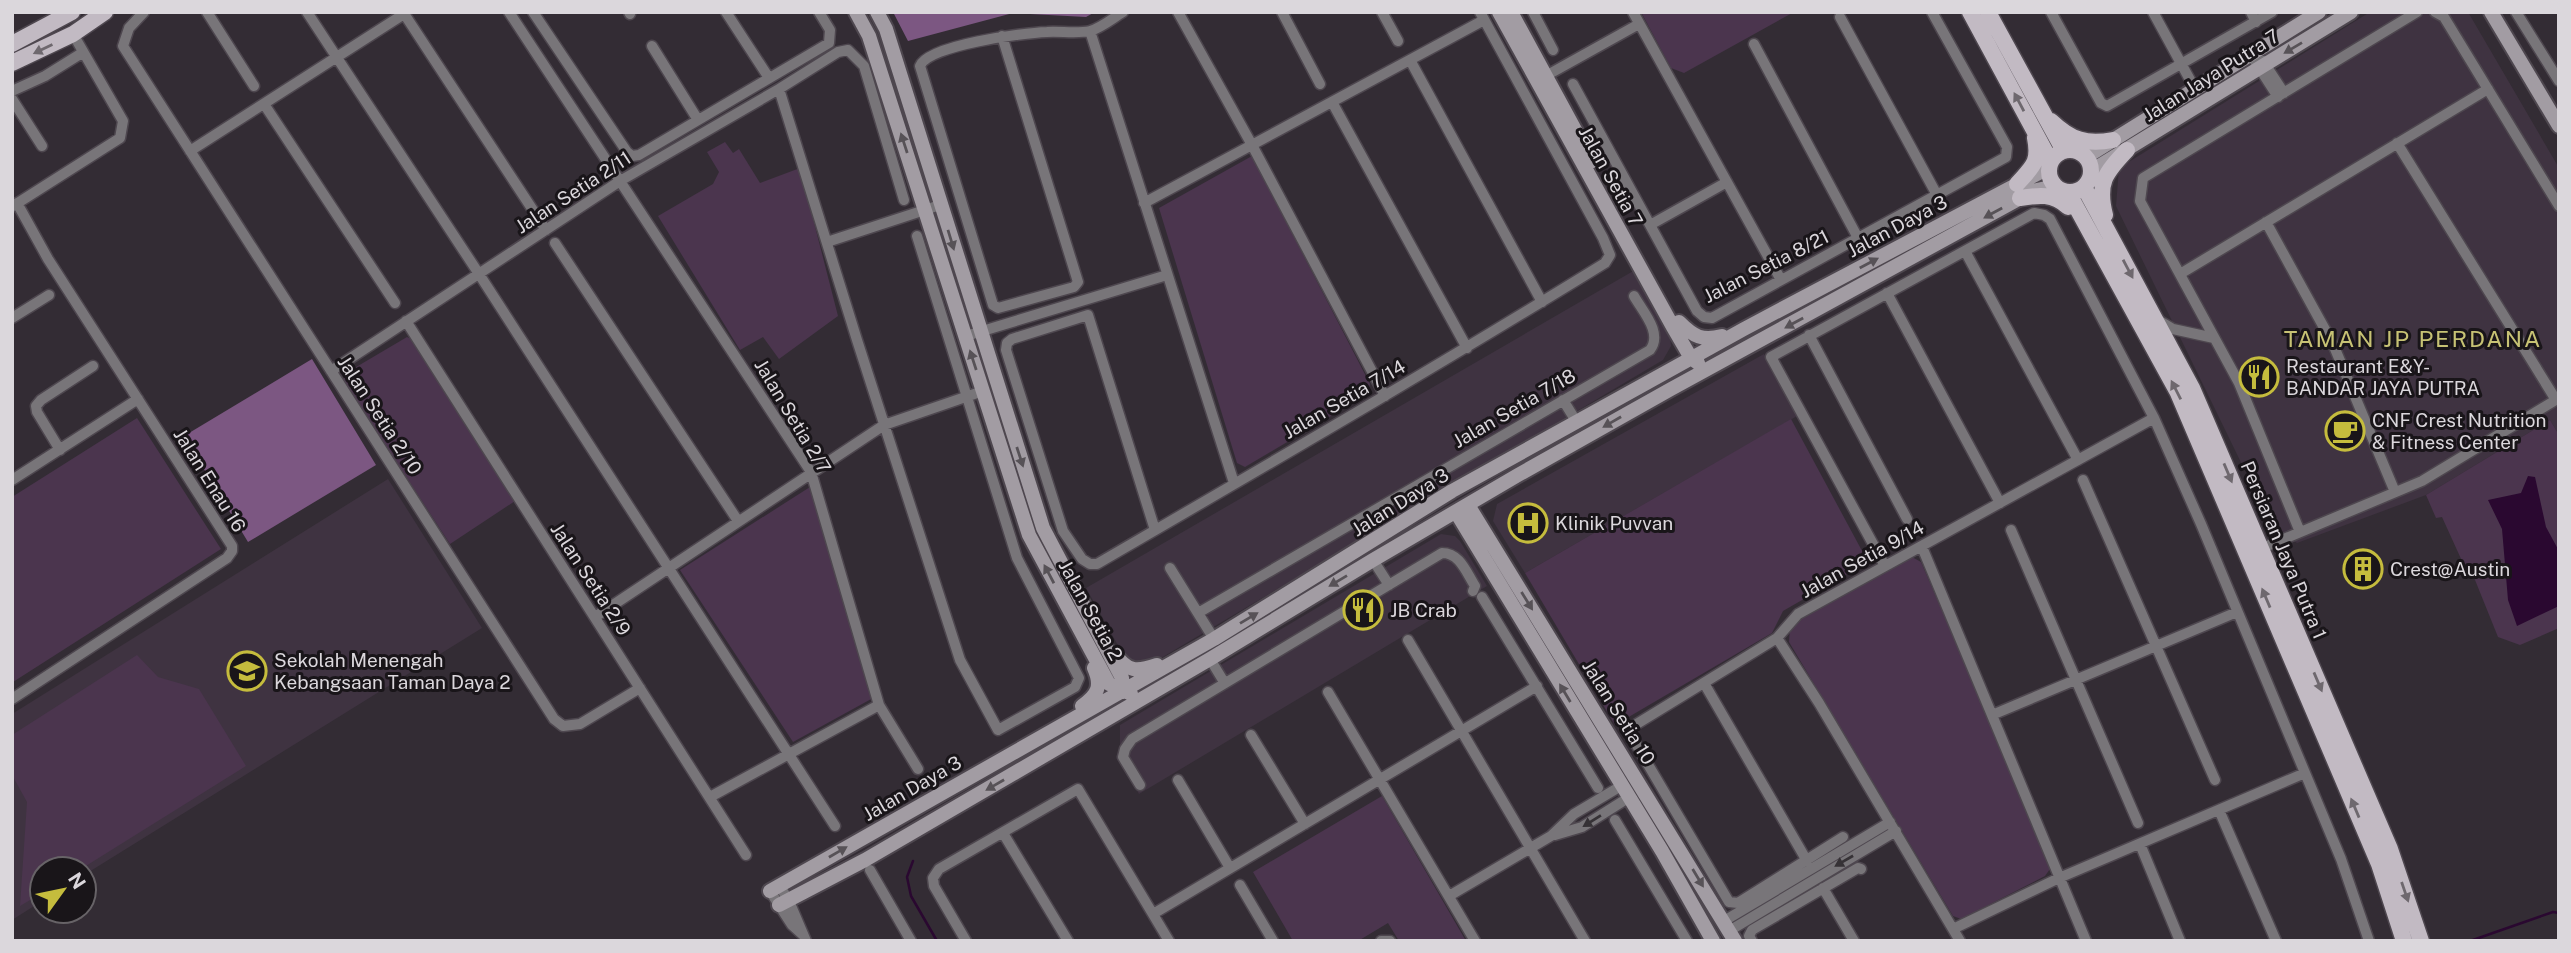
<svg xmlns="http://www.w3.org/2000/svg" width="2571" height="953" font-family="'Public Sans',sans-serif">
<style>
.built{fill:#3f3341}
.green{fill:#4b354e}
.forest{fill:#7c5782}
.water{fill:#2a0830}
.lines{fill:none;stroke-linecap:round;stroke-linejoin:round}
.stream{stroke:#2a0830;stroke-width:2.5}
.street-casing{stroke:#4e474f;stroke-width:13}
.secondary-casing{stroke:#4e474f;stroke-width:18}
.primary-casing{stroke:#4e474f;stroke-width:19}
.street{stroke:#787579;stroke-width:10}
.secondary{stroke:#a29ca3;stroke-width:14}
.primary{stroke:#c2bac3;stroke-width:16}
.oneway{fill:#575257}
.oneway2{fill:#6e686e}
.oneway3{fill:#363236}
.labels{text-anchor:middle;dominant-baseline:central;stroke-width:6;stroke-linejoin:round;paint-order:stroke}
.street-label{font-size:19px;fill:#dbd7dc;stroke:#191519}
.poi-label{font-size:19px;fill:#dbd7dc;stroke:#191519;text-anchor:start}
.quarter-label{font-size:23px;letter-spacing:2px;fill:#c7c274;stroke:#191519}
</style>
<rect width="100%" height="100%" fill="#332c34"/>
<!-- built -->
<path class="built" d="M2370,12h98l91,156v267l-9,-15 -124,75 -129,48 -26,-19 -155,-318 3,-38z
M1635,270l35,65 1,11 -8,14 -512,304 -26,-6 -39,-70z
M1764,354l33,62 -272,157 -32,-52 4,-17z
M388,479l94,149 -398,247v-6h-42v32l-30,19v-206z
M1441,534l14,2 5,5 27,45 -348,208 -19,-33v-36z"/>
<!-- green -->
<path class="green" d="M1641,12h153l-110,61 -13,-5z
M725,142l8,11 6,-4 21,34 40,-15 38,148 -59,43 -16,-22 -23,13 -82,-134 55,-32 6,-12 -12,-20z
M1252,156l118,228 -2,10 -123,73 -8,-4 -78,-255z
M407,337l4,2 104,162 -65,43 -107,-164 3,-7z
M137,418l84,131 -208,133 -1,-185z
M1791,419l77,143 -85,49 -11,22 -157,92 -90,-152z
M2550,420l9,15v193l-39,17 -22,-8 -27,-67 -4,2 -25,-55 -6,1 -10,-23z
M810,487l63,211 -80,44 -113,-172z
M1912,557l9,5 131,304 -7,10 -84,43 -8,-3 -164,-274 1,-14 6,-7z
M137,655l21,22 41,12 47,77 -165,103h-39v24l-22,13 7,-104 -15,-27v-40z
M1382,796l84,145h-67l-11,-18 -30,18h-65l-40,-69z"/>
<!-- forest -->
<path class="forest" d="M893,12h202l-9,5 -73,-4 -105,28z
M312,359l64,106 -128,77 -64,-106z"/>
<!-- water -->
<path class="water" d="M2528,476l7,1 11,50 13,24v55l-42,20 -9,-26 -6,-71 -14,-29 33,-7z"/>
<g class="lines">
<!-- stream -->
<path class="stream" d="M913,861l-6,16 4,19 26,45
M2470,941l83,-29 6,1"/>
<!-- street casing -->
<g class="street-casing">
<path id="street" d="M144,12l-15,16 -6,18 431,673 9,7 17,-2 60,-36
M207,12l47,74
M307,12l172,262 356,552
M403,12l143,218
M509,12l302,460 68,233 39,64
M533,12l94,140 5,4 7,-1 190,-112 1,-13 -11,-18
M629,12l1,2
M726,12l43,66
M1178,12l74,133 133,251
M1282,12l38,72
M1382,12l16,29
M1533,12l20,38
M1633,12l148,268
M2051,12l50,91 6,3 165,-94
M2153,12l42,77
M2251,12l5,10
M2435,12l9,5 115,189
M2516,12l43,69
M1840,17l97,178
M1090,31l144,452
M1002,36l76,246 -4,5 -76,21 -5,-3 -73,-239c8,-21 103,-33 127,-34 13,-1 30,2 43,-1 11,-3 23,-13 33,-19
M1754,44l104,194
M652,46l46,74
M2251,55l27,42
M1410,60l132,242
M2263,61l21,32
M1542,78l97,-54
M1573,84l124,227 7,6 8,1 294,-161 1,-10 -75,-135
M779,89l78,251 103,320 38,70 77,-43 4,-9 -62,-120 -100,-322
M12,91l33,-15 37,-23
M12,99l30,47
M1332,102l135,246
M264,104l131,199
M2397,143l159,257
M190,151l214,-137
M1144,203l340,-183
M13,206l107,-68 3,-17 -50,-87
M2266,222l67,122 62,148
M1650,225l77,-43
M827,242l113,-37
M555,243l183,278
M1965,251l113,209
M2180,274l308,-185
M1887,293l113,210
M12,318l37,-23
M2158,320l15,9 41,9
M406,321l340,534
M1809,335l98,184
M966,336l201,-61
M331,371l289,-190 159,-92 59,-37 10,-2 16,16 40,134
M1563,400l13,21
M60,450l-23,-38 -1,-6 5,-6 52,-34
M12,480l126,-81
M2083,480l132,300
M1155,530l-67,-215 -76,24 -5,4 -1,7 57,181 19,28 8,5h7c170,-99 341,-198 508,-301l5,-8 -7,-17 -123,-226
M2011,530l127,293
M2300,532l-61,-149 -99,-182 3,-23 274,-166
M1922,547l164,394
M2260,549l162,-68 137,-83
M1373,560l16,25
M1885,566l-114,-209 263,-144 10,2 6,4 104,199 47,106 140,335 28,82
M1170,568l44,71
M1482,597l116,191
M1198,613l452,-263c13,-17 -7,-38 -16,-54
M595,617l289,-192 99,-34
M1777,638l42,65 141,238
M1408,640l177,301
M1210,659l14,23
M1704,683l103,178
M1328,692l147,249
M12,699l215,-141 5,-7v-5l-184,-287 -31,-56
M1992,715l245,-103
M1251,735l54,89
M1178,780l52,88
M1140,785l-17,-28 2,-8 7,-10 310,-186c18,0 24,19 33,33l-2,5
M710,797l169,-92
M2219,810l57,131
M1615,820l72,121
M1003,833l65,108
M1555,835l27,-8 46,-29
M1843,837l-105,66 -9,-1 -96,-163 -2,-8 4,-6 142,-87 21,-24 356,-196
M2140,844l40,97
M870,870l41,71
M779,885l10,16 17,40
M1240,885l33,56
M1823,888l31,53
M770,891l22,34 10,9
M1449,896l102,-60 23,-22 47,-28
M1153,914l384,-228
M1724,921l166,-99
M1953,929l106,-51 246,-105
M1729,931l167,-100
M966,941l-32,-55 -1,-8 6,-9 139,-80 91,152
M1381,941h9
M1752,941l-3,-5 3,-6 106,-62 3,1"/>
</g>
<!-- secondary casing -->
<g class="secondary-casing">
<path id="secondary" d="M856,12l13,24 160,499 80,149 22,10
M877,12l9,17 157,499 79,150 1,14
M1499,12l174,315 18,31 7,5
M1511,12l81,149
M2491,12l68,114
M2086,157l233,-145
M2091,171l260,-159
M1679,322c15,15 23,19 43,14
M1468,505l267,436
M1456,512l206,339 51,90
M1115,654c13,18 21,18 42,11
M1082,706c16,-11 20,-20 12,-38
M770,891l444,-252 238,-148 292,-162 306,-162
M779,905l86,-45 345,-201 163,-99 145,-85 153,-86 362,-198 22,-5"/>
</g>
<!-- primary casing -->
<g class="primary-casing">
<path id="primary" d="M1970,12l81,150
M1988,12l76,139
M12,44l60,-32
M12,63l61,-29 32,-22
M2051,121c20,19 35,24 62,19
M2049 171a21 21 0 1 1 42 0a21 21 0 1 1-42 0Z
M2017,184c15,-17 23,-21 18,-46
M2084,187l108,201 198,461 31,92
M2068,192l110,201 201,471 25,77
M2020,198c19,-3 33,-5 48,9
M2105,215c-8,-32 0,-42 22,-65"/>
</g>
<!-- street -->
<use href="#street" class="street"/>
<!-- secondary -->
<use href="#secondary" class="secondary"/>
<!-- primary -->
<use href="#primary" class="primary"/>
</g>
<!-- one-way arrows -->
<defs><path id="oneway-solid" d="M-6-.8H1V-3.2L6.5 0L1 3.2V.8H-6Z" transform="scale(1.75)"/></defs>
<g class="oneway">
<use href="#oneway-solid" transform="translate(2293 48) rotate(149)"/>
<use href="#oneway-solid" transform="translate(904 143) rotate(-108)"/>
<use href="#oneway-solid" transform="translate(1993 213) rotate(151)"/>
<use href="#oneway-solid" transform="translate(951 240) rotate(73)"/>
<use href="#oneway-solid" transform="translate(1869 263) rotate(-28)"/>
<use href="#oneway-solid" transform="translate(1794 323) rotate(151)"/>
<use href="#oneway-solid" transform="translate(973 360) rotate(-108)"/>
<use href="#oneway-solid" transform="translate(1612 422) rotate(150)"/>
<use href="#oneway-solid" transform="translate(1020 457) rotate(72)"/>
<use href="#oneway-solid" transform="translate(1049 574) rotate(-118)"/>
<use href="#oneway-solid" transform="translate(1338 581) rotate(149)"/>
<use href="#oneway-solid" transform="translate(1527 601) rotate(58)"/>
<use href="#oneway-solid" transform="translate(1249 618) rotate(-31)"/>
<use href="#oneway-solid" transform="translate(1565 693) rotate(-121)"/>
<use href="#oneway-solid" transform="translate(995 785) rotate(150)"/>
<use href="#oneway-solid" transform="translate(838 852) rotate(-30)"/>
<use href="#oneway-solid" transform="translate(1698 878) rotate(59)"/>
</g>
<g class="oneway2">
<use href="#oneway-solid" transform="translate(43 49) rotate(154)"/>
<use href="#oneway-solid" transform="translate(2019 102) rotate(-118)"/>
<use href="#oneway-solid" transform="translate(2128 269) rotate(62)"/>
<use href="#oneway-solid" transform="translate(2176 390) rotate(-117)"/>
<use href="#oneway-solid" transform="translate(2228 473) rotate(67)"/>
<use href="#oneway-solid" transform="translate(2266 598) rotate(-113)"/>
<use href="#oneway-solid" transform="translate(2318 682) rotate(67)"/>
<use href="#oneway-solid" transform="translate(2355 808) rotate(-113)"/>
<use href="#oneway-solid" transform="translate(2405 892) rotate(71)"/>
</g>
<g class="oneway3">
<use href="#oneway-solid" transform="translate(1592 821) rotate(148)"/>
<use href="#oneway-solid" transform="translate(1844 861) rotate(150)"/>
</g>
<!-- icons -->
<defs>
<g id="restaurant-ring" transform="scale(2.0125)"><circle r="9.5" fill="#191519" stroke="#c5bc3d" stroke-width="1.5"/><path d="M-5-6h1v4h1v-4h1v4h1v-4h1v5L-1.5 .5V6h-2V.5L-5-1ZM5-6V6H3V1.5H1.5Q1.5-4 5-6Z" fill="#c5bc3d"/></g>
<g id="cafe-ring" transform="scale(2.0125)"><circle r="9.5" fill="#191519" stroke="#c5bc3d" stroke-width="1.5"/><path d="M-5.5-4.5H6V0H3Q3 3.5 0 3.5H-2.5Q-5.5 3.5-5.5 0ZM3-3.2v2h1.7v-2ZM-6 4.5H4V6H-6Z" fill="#c5bc3d"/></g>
<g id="hospital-ring" transform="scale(2.0125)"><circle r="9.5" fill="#191519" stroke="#c5bc3d" stroke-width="1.5"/><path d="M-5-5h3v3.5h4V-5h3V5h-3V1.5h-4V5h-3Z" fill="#c5bc3d"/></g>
<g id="building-ring" transform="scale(2.0125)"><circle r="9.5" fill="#191519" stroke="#c5bc3d" stroke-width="1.5"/><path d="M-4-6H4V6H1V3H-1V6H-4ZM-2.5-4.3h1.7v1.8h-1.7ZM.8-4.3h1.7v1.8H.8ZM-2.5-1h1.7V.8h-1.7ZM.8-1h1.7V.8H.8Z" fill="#c5bc3d"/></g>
<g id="school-ring" transform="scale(2.0125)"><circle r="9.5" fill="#191519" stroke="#c5bc3d" stroke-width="1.5"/><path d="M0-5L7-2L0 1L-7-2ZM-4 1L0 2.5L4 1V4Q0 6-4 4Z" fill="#c5bc3d"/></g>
</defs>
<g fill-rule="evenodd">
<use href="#restaurant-ring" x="2259" y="377"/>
<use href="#cafe-ring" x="2345" y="431"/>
<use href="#hospital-ring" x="1528" y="523"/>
<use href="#building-ring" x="2363" y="569"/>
<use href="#restaurant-ring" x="1363" y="610"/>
<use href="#school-ring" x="247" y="671"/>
</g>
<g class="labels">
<!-- street labels -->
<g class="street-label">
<text transform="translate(2211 75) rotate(-32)">Jalan Jaya Putra 7</text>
<text transform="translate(1611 176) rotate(61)">Jalan Setia 7</text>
<text transform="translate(573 192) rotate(-33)">Jalan Setia 2/11</text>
<text transform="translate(1897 226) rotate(-28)">Jalan Daya 3</text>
<text transform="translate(1766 266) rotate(-27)">Jalan Setia 8/21</text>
<text transform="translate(1344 399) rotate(-30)">Jalan Setia 7/14</text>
<text transform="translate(1514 408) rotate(-30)">Jalan Setia 7/18</text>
<text transform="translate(380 415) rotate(57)">Jalan Setia 2/10</text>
<text transform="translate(793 416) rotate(59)">Jalan Setia 2/7</text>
<text transform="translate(210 480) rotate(58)">Jalan Enau 16</text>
<text transform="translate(1400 502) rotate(-32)">Jalan Daya 3</text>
<text transform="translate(2284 550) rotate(67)">Persiaran Jaya Putra 1</text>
<text transform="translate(1862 559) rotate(-29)">Jalan Setia 9/14</text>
<text transform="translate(591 579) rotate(57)">Jalan Setia 2/9</text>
<text transform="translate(1091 610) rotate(61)">Jalan Setia 2</text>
<text transform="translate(1619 712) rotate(58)">Jalan Setia 10</text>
<text transform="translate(912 788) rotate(-30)">Jalan Daya 3</text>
</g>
<!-- poi labels -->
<g class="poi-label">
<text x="2286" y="366">Restaurant E&amp;Y-<tspan x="2286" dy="22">BANDAR JAYA PUTRA</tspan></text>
<text x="2372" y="420">CNF Crest Nutrition<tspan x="2372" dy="22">&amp; Fitness Center</tspan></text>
<text x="1555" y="523">Klinik Puvvan</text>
<text x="2390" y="569">Crest@Austin</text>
<text x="1390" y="610">JB Crab</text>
<text x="274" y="660">Sekolah Menengah<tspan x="274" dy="22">Kebangsaan Taman Daya 2</tspan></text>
</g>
<!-- quarter labels -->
<g class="quarter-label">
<text x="2413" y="338">TAMAN JP PERDANA</text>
</g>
</g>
<!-- border -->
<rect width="2571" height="953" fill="none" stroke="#dbd7dc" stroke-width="28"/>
<!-- north arrow -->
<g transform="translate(63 890) rotate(57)"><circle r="33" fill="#191519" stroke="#676367" stroke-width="2"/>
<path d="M0-5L12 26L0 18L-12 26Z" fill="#c5bc3d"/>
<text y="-10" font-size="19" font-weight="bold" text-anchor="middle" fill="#dbd7dc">N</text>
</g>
</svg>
